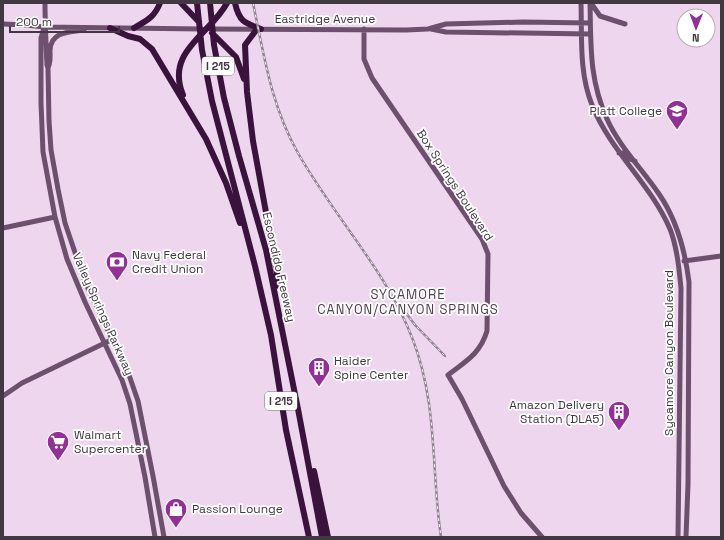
<svg xmlns="http://www.w3.org/2000/svg" width="724" height="540" font-family="'Space Grotesk',sans-serif">
<style>
.lines{fill:none;stroke-linecap:round;stroke-linejoin:round}
.secondary{stroke:#6c506d;stroke-width:5}
.highway{stroke:#3a133c;stroke-width:6}
.rail-casing{stroke:#928292;stroke-width:2.5}
.rail{stroke:#fff;stroke-width:1;stroke-dasharray:3;stroke-linecap:butt}
.labels{text-anchor:middle;dominant-baseline:central;stroke-width:3.5;stroke-linejoin:round;paint-order:stroke}
.shield{fill:#fff;stroke:#7a747a;stroke-width:1}
.shield-label{font-size:11px;font-weight:bold;fill:#413841}
.street-label{font-size:12px;fill:#413841;stroke:#fff}
.poi-label{font-size:12px;fill:#413841;stroke:#fff;text-anchor:start}
.neighbourhood-label{font-size:13px;letter-spacing:1px;fill:#513e51;stroke:#fff}
</style>
<rect width="100%" height="100%" fill="#eed6ee"/>
<g class="lines">
<!-- secondary -->
<path class="secondary" d="M45,3c0,21 1,41 2,62l1,3 1,53 2,29 7,39 7,34 20,59 44,93 9,26 15,75 11,61
M581,3c1,34 -2,70 11,102 19,47 58,78 78,124 7,18 9,39 11,59l-3,249
M590,3c1,42 -1,76 17,116 12,27 35,50 52,75 18,26 26,56 30,88l-1,202 -2,53
M591,3l9,13 25,8
M3,24l23,1 18,2 158,2
M44,28l-3,10v65l2,49 12,65 12,42 18,43 37,78 8,24 15,73 10,60
M210,29l196,1 22,-1 18,-5 77,-2 67,1
M364,29v30l8,19 110,161 6,15 -1,77c-7,23 -21,30 -39,44l14,24 42,87 17,27 21,24
M431,29l15,3 144,2
M48,68c3,-6 2,-12 2,-18 1,-19 20,-18 34,-20
M619,153h5l3,5 8,3
M3,228l52,-11
M684,261l37,-5
M3,396l19,-13 89,-43"/>
<!-- highway -->
<path class="highway" d="M181,3l18,19
M197,3l5,47 10,51 43,165 16,69 15,95 23,107
M210,3l4,42 10,53 15,58 27,94 32,159 24,128
M235,3c4,18 9,20 26,26
M110,28l18,8 12,3 12,10 54,90 20,44 14,40
M134,28c13,-8 20,-10 26,-25
M257,29l-12,16 2,47 6,49 24,132 -1,13
M212,33l24,24 8,22
M183,95c-18,-44 27,-60 44,-92
M314,471l14,66"/>
<!-- rail casing -->
<g class="rail-casing">
<path id="rail" d="M253,3c11,52 18,103 45,150 36,64 89,118 115,187 25,65 18,130 28,197
M406,313l9,12 30,31"/>
</g>
<!-- rail -->
<use href="#rail" class="rail"/>
</g>
<!-- icons -->
<defs>
<g id="university-pin" transform="scale(1.15)"><path d="M0 17L-7.5 6A9.5 9.5 0 1 1 7.5 6Z" fill="#923097" stroke="#fff"/><path d="M0-5L7-2L0 1L-7-2ZM-4 1L0 2.5L4 1V4Q0 6-4 4Z" fill="#fff"/></g>
<g id="bank-pin" transform="scale(1.15)"><path d="M0 17L-7.5 6A9.5 9.5 0 1 1 7.5 6Z" fill="#923097" stroke="#fff"/><path d="M-6-4H6V4H-6ZM0-2.3a2.3 2.3 0 1 0 0 4.6a2.3 2.3 0 1 0 0-4.6Z" fill="#fff"/></g>
<g id="building-pin" transform="scale(1.15)"><path d="M0 17L-7.5 6A9.5 9.5 0 1 1 7.5 6Z" fill="#923097" stroke="#fff"/><path d="M-4-6H4V6H1V3H-1V6H-4ZM-2.5-4.3h1.7v1.8h-1.7ZM.8-4.3h1.7v1.8H.8ZM-2.5-1h1.7V.8h-1.7ZM.8-1h1.7V.8H.8Z" fill="#fff"/></g>
<g id="supermarket-pin" transform="scale(1.15)"><path d="M0 17L-7.5 6A9.5 9.5 0 1 1 7.5 6Z" fill="#923097" stroke="#fff"/><path d="M-6-5.5h2.5l.6 2H6L4.5 2H-2.5L-4.4-4H-6ZM-1.5 3.2a1.3 1.3 0 1 0 .1 0ZM3 3.2a1.3 1.3 0 1 0 .1 0Z" fill="#fff"/></g>
<g id="shop-pin" transform="scale(1.15)"><path d="M0 17L-7.5 6A9.5 9.5 0 1 1 7.5 6Z" fill="#923097" stroke="#fff"/><path d="M-5-2.5h2.3a2.7 3.5 0 0 1 5.4 0H5L5.5 6h-11ZM-1.5-2.5h3a1.5 2.3 0 0 0-3 0Z" fill="#fff"/></g>
</defs>
<g fill-rule="evenodd">
<use href="#university-pin" x="677" y="111"/>
<use href="#bank-pin" x="117" y="262"/>
<use href="#building-pin" x="319" y="368"/>
<use href="#building-pin" x="619" y="412"/>
<use href="#supermarket-pin" x="58" y="442"/>
<use href="#shop-pin" x="176" y="509"/>
</g>
<g class="labels">
<!-- shield labels -->
<g class="shield">
<rect x="202" y="57" width="32" height="18" rx="3"/>
<rect x="265" y="392" width="32" height="18" rx="3"/>
</g>
<g class="shield-label">
<text x="218" y="66">I 215</text>
<text x="281" y="401">I 215</text>
</g>
<!-- street labels -->
<g class="street-label">
<text x="325" y="19">Eastridge Avenue</text>
<text transform="translate(455 185) rotate(57)">Box Springs Boulevard</text>
<text transform="translate(279 267) rotate(77)">Escondido Freeway</text>
<text transform="translate(103 314) rotate(66)">Valley Springs Parkway</text>
<text transform="translate(669 353) rotate(-90)">Sycamore Canyon Boulevard</text>
</g>
<!-- poi labels -->
<g class="poi-label">
<text x="662" y="111" text-anchor="end">Platt College</text>
<text x="132" y="255">Navy Federal<tspan x="132" dy="14">Credit Union</tspan></text>
<text x="334" y="361">Haider<tspan x="334" dy="14">Spine Center</tspan></text>
<text x="604" y="405" text-anchor="end">Amazon Delivery<tspan x="604" dy="14">Station (DLA5)</tspan></text>
<text x="74" y="435">Walmart<tspan x="74" dy="14">Supercenter</tspan></text>
<text x="192" y="509">Passion Lounge</text>
</g>
<!-- neighbourhood labels -->
<g class="neighbourhood-label">
<text x="408" y="294">SYCAMORE<tspan x="408" dy="15">CANYON/CANYON SPRINGS</tspan></text>
</g>
</g>
<!-- border -->
<rect width="724" height="540" fill="none" stroke="#413841" stroke-width="8"/>
<!-- north arrow -->
<g transform="translate(696 28) rotate(181)"><circle r="19" fill="#ffffff" stroke="#b3afb3"/>
<path d="M0-3L7 15L0 10L-7 15Z" fill="#923097"/>
<text y="-6" font-size="11" font-weight="bold" text-anchor="middle" fill="#413841">N</text>
</g>
<!-- scale -->
<path d="M10 26v6h109v-6" fill="none" stroke="#413841" stroke-width="2"/>
<text x="16" y="26" font-size="12" fill="#413841" stroke="#ffffff" stroke-width="3" paint-order="stroke">200 m</text>
</svg>
